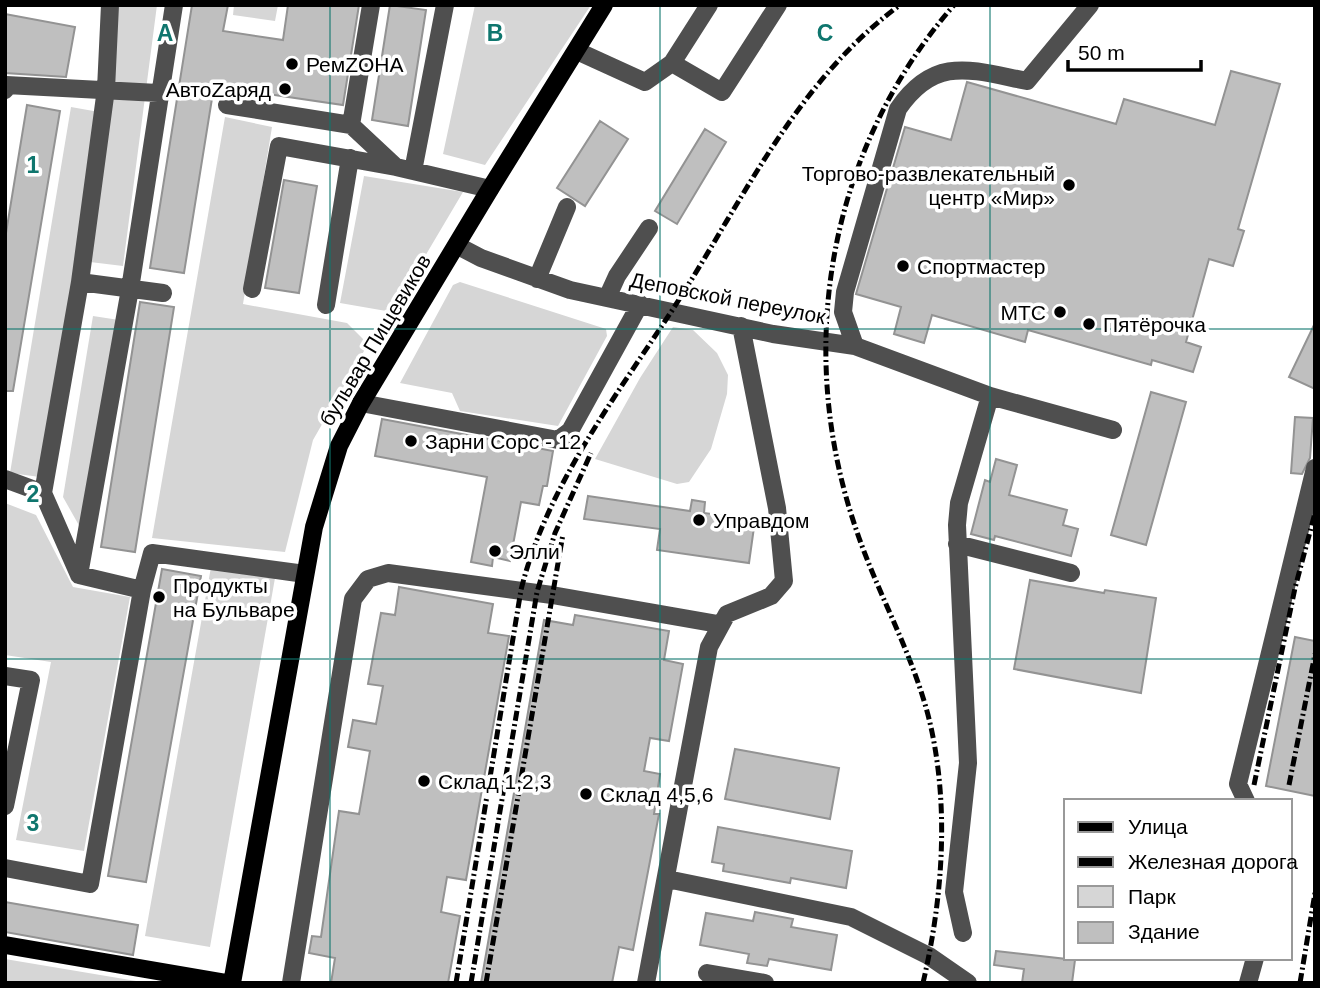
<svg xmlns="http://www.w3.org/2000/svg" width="1320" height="988" font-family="Helvetica,sans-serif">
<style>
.green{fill:#d6d6d6}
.building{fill:#bfbfbf;stroke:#939393;stroke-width:2}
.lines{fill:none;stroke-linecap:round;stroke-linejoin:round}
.minor{stroke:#4f4f4f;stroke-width:18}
.major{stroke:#000;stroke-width:18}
.rail{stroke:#000;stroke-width:5;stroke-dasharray:10 3.5 2 3.5;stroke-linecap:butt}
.grid{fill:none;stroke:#0f766e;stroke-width:2;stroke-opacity:0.55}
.poi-dot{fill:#000;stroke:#fff;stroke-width:2.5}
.labels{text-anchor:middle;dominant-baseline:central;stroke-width:7;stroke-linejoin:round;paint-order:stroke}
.poi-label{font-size:21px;fill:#000;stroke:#fff;text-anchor:start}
.street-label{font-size:21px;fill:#000;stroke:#fff}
.grid-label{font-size:23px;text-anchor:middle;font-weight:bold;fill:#0f766e;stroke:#fff;stroke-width:7;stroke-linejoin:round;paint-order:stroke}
</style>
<rect width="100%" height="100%" fill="#fff"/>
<!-- green -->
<path class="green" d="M117,5h40l-34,261 -33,-4z
M234,5h44l-3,16 -42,-6z
M475,5h116l-106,160 -42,-11z
M71,107l28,5 -59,365 -30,-4z
M225,117l47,10 -29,177 104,19 21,21 -55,96 -28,112 -133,-14z
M364,176l99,16 -71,120 -52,-9z
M460,282l146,47 1,7 -49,90 -98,-15 -8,-18 -52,-10 53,-98z
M93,316l26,4 -38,209 -18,-32z
M673,327l20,3 24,23 11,22 -1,19 -16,55 -22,33 -12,2 -82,-25 45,-81z
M5,503l31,12 37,72 57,10 -46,254 -68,-11 35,-178 -46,-7z
M211,567l64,11 -65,369 -65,-11z
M5,959l143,24h-143z"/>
<!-- building -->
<path class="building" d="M192,5h36l-5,26 60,9 5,-35h71l-16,100 -129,-19 -30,187 -34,-5z
M390,5l36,5 -18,116 -36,-6z
M5,14l70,13 -9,50 -61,-4z
M1231,71l49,13 -42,145 6,2 -11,35 -24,-7 -23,83 15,5 -8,25 -41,-12 -1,5 -123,-35 -3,12 -93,-27 -8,28 -30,-9 7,-27 -45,-13 49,-167 46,13 16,-58 149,42 8,-25 91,26z
M27,105l33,6 -47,280h-8v-152z
M600,121l28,18 -43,67 -28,-18z
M705,129l21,13 -49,82 -22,-13z
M284,180l33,6 -18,107 -34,-5z
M140,302l34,5 -39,245 -34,-5z
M1315,323v66l-26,-12z
M1151,392l35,10 -40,143 -35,-10z
M1295,417l18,1 -3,40 -8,16 -11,-1z
M382,419l171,32 -6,35h-4l-4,19 -18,-3 -11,59 -17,-4 -1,9 -21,-4 16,-85 -112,-21z
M996,459l21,6 -8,30 58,15 -4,15 15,4 -7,27 -76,-20 -1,4 -23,-6 14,-54 5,2z
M588,496l102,15 2,-11 13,2 -1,11 51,7 -6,43 -92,-13 3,-21 -76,-10z
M162,569l39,7 -55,306 -38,-6z
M1030,580l74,13 1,-3 51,8 -15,95 -127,-24z
M399,587l94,17 -5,29 21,3 -43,244 -19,-3 -6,35 19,4 -12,67h-117l4,-25 -26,-5 3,-17 9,1 18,-126 20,3 11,-63 -22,-4 5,-27 23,4 7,-38 -15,-2 13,-71 14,2z
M575,615l94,16 -5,29 19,4 -14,77 -19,-3 -6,33 16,3 -6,40h5l-26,136 -14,-3 -7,36h-131l63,-363 29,5z
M1295,637l20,4v155l-49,-10z
M735,749l104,19 -9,51 -105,-20z
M718,827l134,24 -6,37 -55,-10 -1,5 -67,-12 1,-7 -12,-2z
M5,902l133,23 -5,30 -128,-23z
M755,912l38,7 -2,8 46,8 -6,35 -62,-11 -2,7 -20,-3 2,-9 -49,-9 6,-32 47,8z
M996,951l79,9 -3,23h-50l2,-14 -30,-4z"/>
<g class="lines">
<!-- minor -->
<path class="minor" d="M110,5l-4,84 -26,193 -37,211 36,82 63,15 10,-37 153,21
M371,5l-20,120 45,42
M577,51l68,31 27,-19 50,29 56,-87
M672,63l37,-58
M5,90l1,-5 152,8
M227,105l124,20
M413,171l32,-166
M458,246l23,12 89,32 203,44 82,12 135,50 123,34
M537,279l30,-72
M80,282l83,11
M252,289l27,-143 117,21 94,22
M607,298l10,-22 32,-48
M326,305l24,-147
M855,346l-12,-34 2,-20 53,-183c37,-54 73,-39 129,-28l63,-76
M361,403l197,37 12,-9 70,-127
M5,479l38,14
M957,544l114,29
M79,575l51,-286 44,-284
M5,676l26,4 -26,126
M1246,801l-8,-17 77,-316
M5,868l85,16 52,-294
M667,879l184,38 78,39 39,27
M963,933l-9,-41 14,-129 -11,-238 2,-22 31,-107
M707,973l58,10
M291,983l62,-384 15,-20 20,-6 164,22 166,29
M646,983l63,-336 18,-33 44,-18 13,-15 -7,-73 -36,-182
M1248,983l7,-25"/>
<!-- major -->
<path class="major" d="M5,945l222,38
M232,983l82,-456 25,-81 22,-43 129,-214 114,-184"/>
<!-- rail -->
<path class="rail" d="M1254,785l41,-197 20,-75
M1289,785l26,-131
M456,983l65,-393c25,-102 93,-191 150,-278 70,-107 123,-229 229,-307
M471,983l66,-391 18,-59 36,-80
M486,983l77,-449
M923,983c19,-82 26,-169 9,-251 -15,-72 -53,-134 -76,-203 -62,-180 -28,-379 98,-524
M1300,983l15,-90"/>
</g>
<!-- grid -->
<path class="grid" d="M330,5v978M660,5v978M990,5v978M5,329h1310M5,659h1310"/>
<!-- markers -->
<g class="poi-dot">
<circle cx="292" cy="64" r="7"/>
<circle cx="285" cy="89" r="7"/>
<circle cx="1069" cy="185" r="7"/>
<circle cx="903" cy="266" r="7"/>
<circle cx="1060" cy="312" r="7"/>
<circle cx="1089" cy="324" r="7"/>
<circle cx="411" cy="441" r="7"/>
<circle cx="699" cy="520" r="7"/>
<circle cx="495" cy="551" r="7"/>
<circle cx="159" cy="597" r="7"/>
<circle cx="424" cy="781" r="7"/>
<circle cx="586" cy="794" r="7"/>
</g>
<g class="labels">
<!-- poi labels -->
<g class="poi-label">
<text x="306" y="64">РемZОНА</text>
<text x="271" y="89" text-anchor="end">АвтоZаряд</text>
<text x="1055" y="173" text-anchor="end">Торгово-развлекательный<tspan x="1055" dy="24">центр «Мир»</tspan></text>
<text x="917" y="266">Спортмастер</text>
<text x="1046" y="312" text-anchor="end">МТС</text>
<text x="1103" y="324">Пятёрочка</text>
<text x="425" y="441">Зарни Сорс - 12</text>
<text x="713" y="520">Управдом</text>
<text x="509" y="551">Элли</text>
<text x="173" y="585">Продукты<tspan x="173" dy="24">на Бульваре</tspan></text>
<text x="438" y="781">Склад 1,2,3</text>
<text x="600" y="794">Склад 4,5,6</text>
</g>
<!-- street labels -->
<g class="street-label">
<text transform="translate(728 298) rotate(11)">Деповской переулок</text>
<text transform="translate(375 340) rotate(-59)">бульвар Пищевиков</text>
</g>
</g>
<g class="grid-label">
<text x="165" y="41">A</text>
<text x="495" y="41">B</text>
<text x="825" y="41">C</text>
<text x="33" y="173">1</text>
<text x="33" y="502">2</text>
<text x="33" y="831">3</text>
</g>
<!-- border -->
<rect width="1320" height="988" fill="none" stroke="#000000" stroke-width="14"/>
<!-- legend -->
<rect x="1064" y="799" width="228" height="161" fill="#ffffff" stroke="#999999" stroke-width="2"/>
<rect x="1078" y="822" width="35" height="10" fill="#000000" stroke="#999999" stroke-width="2"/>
<text x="1128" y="834" font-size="21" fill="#000000">Улица</text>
<rect x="1078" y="857" width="35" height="10" fill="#000000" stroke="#999999" stroke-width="2"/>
<text x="1128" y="869" font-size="21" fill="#000000">Железная дорога</text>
<rect x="1078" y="886" width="35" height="21" fill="#d6d6d6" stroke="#999999" stroke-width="2"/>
<text x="1128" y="904" font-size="21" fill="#000000">Парк</text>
<rect x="1078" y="922" width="35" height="21" fill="#bfbfbf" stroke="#999999" stroke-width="2"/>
<text x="1128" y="939" font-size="21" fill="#000000">Здание</text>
<!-- scale -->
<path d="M1068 60v10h133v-10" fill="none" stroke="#000000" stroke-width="3.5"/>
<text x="1078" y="60" font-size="21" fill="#000000" stroke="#ffffff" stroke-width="5" paint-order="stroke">50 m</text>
</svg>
